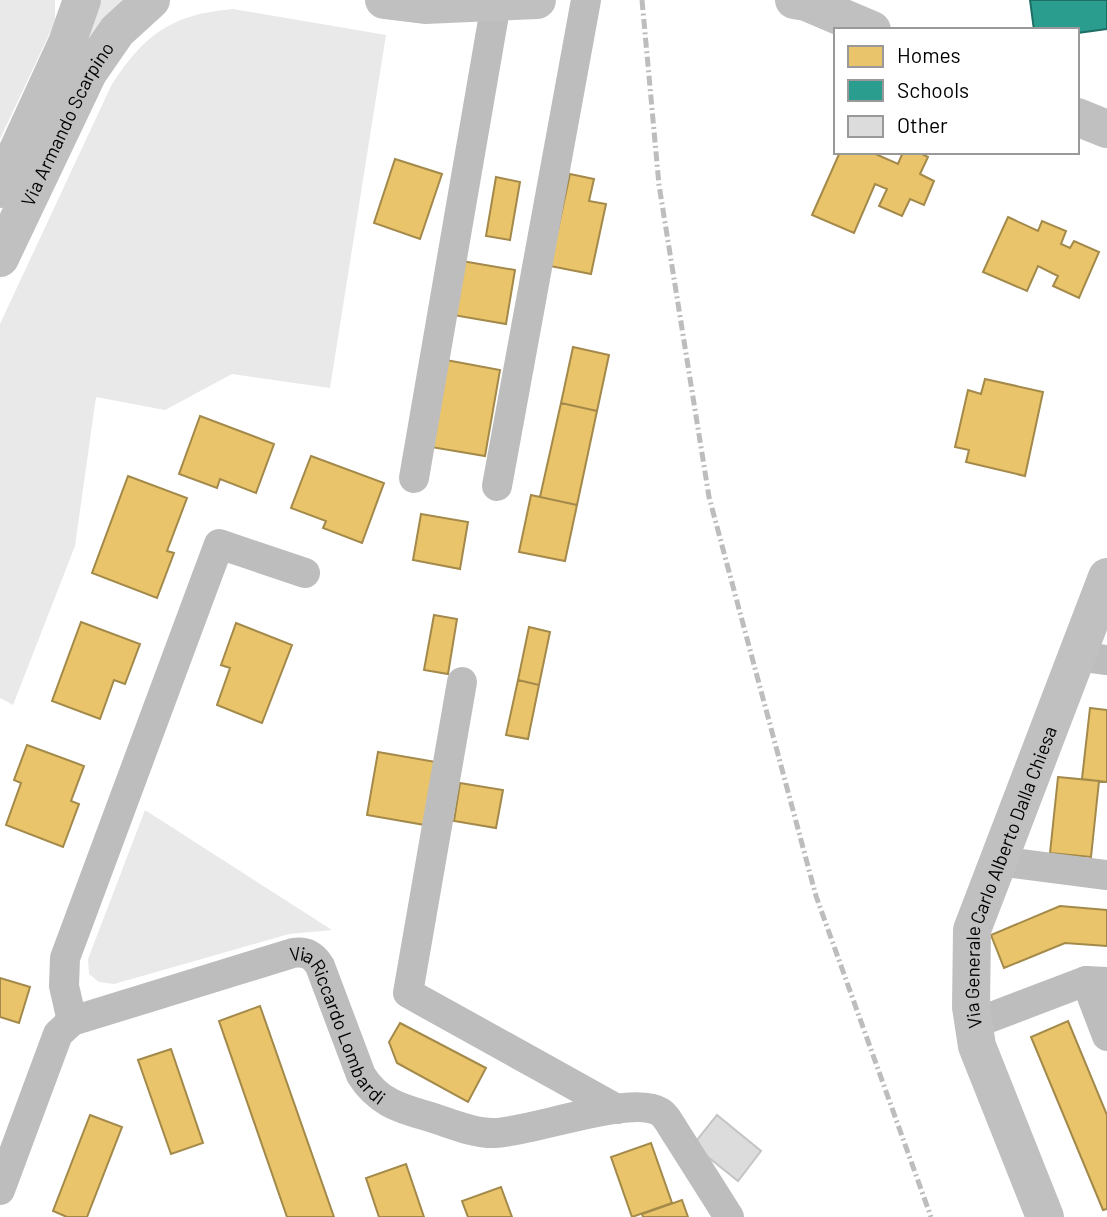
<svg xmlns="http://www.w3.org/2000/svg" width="1107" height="1217" font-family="Barlow,sans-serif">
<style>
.green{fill:#e9e9e9}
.homes{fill:#e9c46a;stroke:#a3894a;stroke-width:2}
.schools{fill:#2a9d8f;stroke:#1d6e64;stroke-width:2}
.building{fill:#dcdcdc;stroke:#c4c4c4;stroke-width:2}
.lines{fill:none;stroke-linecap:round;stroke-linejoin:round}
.street{stroke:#bdbdbd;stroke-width:30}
.secondary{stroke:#c0c0c0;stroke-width:38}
.rail{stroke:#bdbdbd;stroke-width:5;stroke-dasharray:10 3.5 2 3.5;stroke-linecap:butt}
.labels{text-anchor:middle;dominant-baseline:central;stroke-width:7;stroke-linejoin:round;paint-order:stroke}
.street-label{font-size:19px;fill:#000;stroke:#fff}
</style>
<rect width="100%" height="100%" fill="#fff"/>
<!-- green -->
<path class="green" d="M0,0h55v22l-55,117z
M94,0h42l-58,61z
M233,9l153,26 -56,353 -98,-14 -67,36 -69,-13 -21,149 -62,159 -13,-7v-374l111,-238c32,-51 61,-72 122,-77z
M145,810l187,120 -43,4 -175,50 -15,-2 -10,-8 -1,-15z"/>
<!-- homes -->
<path class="homes" d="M840,152h31l27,12 5,-12h15l10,5 -8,17 14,7 -10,24 -14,-6 -8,17 -23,-10 8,-17 -12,-5 -21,49 -42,-18z
M395,159l47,15 -22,65 -46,-16z
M570,174l24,5 -5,22 17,3 -15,70 -41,-8z
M496,177l24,5 -10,58 -24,-4z
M1008,217l30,14 4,-10 24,10 -5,13 9,4 4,-7 25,11 -20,46 -26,-12 5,-10 -20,-10 -11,25 -44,-19z
M462,261l53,9 -9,54 -53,-9z
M573,347l36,8 -12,56 -36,-8z
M446,360l54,10 -15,86 -54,-9z
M985,379l58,13 -18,84 -59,-14 3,-12 -14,-3 13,-57 13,4z
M561,403l36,8 -20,94 -37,-8z
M200,416l74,28 -18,49 -36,-14 -3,9 -38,-14z
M311,456l73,27 -22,60 -39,-15 3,-7 -35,-13z
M128,476l59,22 -20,53 7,2 -17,45 -65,-25z
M531,495l46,10 -12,56 -46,-9z
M421,514l47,8 -8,47 -47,-9z
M434,615l23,4 -9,55 -24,-4z
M81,622l59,22 -15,40 -11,-4 -14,39 -48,-18z
M236,623l56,22 -30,78 -45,-18 13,-37 -9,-3z
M529,627l21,5 -11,53 -21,-5z
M518,680l21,5 -11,54 -22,-4z
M1090,708l17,2v72l-25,-3z
M27,745l57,21 -13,35 8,3 -16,43 -57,-22 15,-42 -7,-3z
M378,752l58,10 -11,63 -58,-10z
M1058,777l41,4 -8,76 -41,-4z
M460,783l43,7 -7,38 -42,-7z
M1060,906l47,4v36l-42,-3 -61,25 -13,-33z
M0,978l30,9 -11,36 -19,-6z
M260,1006l74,211h-47l-68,-196z
M1068,1021l39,94v94l-4,1 -72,-173z
M400,1023l86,45 -18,34 -71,-39 -8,-21z
M171,1049l32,94 -32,11 -33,-94z
M90,1115l32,12 -35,90h-20l-14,-6z
M651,1143l21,60 -40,14 -21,-60z
M406,1164l18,53h-45l-13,-39z
M501,1187l11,30h-44l-6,-16z
M682,1200l6,17h-45l-1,-3z"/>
<!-- schools -->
<path class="schools" d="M1030,0h77v29l-30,4v-3h-43z"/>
<!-- building -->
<path class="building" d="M717,1115l44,36 -23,30 -45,-36z"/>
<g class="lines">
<!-- street -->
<g class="street">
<path d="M414,478l82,-475"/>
<path d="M497,486l89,-486"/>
<path d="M1076,656l31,4"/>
<path d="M462,682l-54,311 209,116"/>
<path d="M998,861l109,14"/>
<path d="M1086,981l21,55"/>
<path d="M72,1021l-8,-35 1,-28 154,-414 86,29"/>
<path d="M973,1024l113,-43 21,1"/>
<path id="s1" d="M0,1190l58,-156 14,-13 221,-68c13,-2 20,2 27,13l41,109c16,26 37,33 66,41 21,6 46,18 68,17 36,-1 137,-39 165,-21 3,1 5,5 7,7l62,98"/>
</g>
<!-- secondary -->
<g class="secondary">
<path d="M384,0l41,5 112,-5"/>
<path d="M794,0l12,2 66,28"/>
<path d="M1077,117l30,12"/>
<path d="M0,189l67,-146 15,-43"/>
<path id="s2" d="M0,258l88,-185 29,-42 34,-31"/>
<path id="s3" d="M1045,1217l-68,-171 -6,-39 1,-77 135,-353"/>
</g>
<!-- rail -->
<path class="rail" d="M642,0l17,185 50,312 107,399 115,321"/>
</g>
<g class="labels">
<!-- street labels -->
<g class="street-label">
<text stroke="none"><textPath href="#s2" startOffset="150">Via Armando Scarpino</textPath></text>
<text stroke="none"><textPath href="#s3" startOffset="360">Via Generale Carlo Alberto Dalla Chiesa</textPath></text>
<text stroke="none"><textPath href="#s1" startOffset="506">Via Riccardo Lombardi</textPath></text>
</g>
</g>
<!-- legend -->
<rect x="834" y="28" width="245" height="126" fill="#ffffff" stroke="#999999" stroke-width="2"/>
<rect x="848" y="46" width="35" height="21" fill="#e9c46a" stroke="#999999" stroke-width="2"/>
<text x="897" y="63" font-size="21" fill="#000000">Homes</text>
<rect x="848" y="80" width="35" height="21" fill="#2a9d8f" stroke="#999999" stroke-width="2"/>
<text x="897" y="98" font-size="21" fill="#000000">Schools</text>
<rect x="848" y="116" width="35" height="21" fill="#dcdcdc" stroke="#999999" stroke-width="2"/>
<text x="897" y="133" font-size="21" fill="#000000">Other</text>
</svg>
